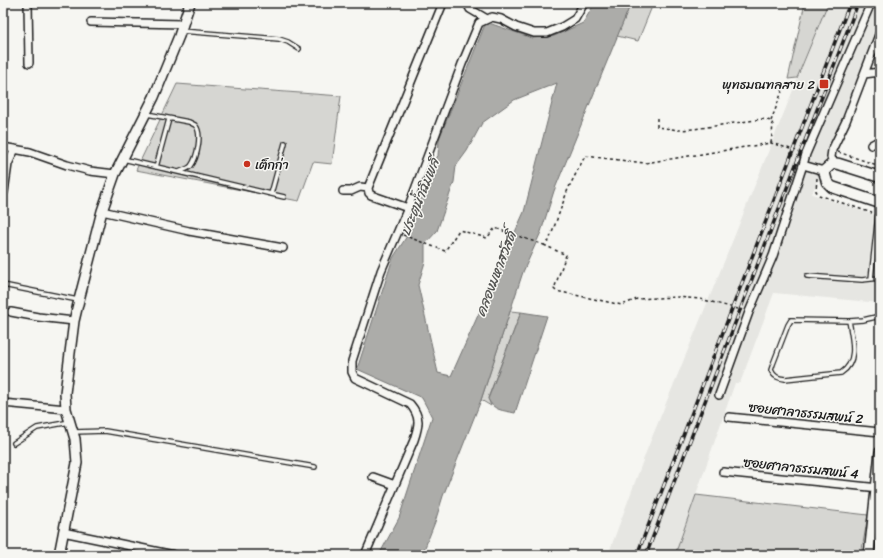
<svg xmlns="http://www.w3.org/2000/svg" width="883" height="558" font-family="Sriracha,'Playpen Sans Thai',sans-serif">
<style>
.built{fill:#e6e6e2}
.green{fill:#d6d6d2;stroke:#797977}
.water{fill:#acaca9;stroke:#727271;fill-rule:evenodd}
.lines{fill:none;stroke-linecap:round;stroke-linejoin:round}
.service-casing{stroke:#1c1c1c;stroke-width:6}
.minor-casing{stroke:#1c1c1c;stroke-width:10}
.tertiary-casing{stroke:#1c1c1c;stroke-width:12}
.secondary-casing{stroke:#1c1c1c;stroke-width:13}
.path{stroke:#1c1c1c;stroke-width:1.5;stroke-dasharray:3 3;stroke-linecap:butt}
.service{stroke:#f6f6f2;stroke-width:3.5}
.minor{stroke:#f6f6f2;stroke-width:7}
.tertiary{stroke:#f6f6f2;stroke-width:9}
.secondary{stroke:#f6f6f2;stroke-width:10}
.rail-casing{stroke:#1c1c1c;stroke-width:3.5}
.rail{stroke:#f6f6f2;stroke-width:2;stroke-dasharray:6;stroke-linecap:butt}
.poi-dot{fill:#c8321e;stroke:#f6f6f2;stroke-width:1.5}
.labels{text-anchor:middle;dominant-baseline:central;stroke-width:3;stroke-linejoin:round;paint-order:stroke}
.poi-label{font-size:13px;fill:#1c1c1c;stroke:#f6f6f2;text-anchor:end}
.street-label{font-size:13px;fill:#1c1c1c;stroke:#f6f6f2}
.water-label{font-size:14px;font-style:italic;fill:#565654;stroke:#f6f6f2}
</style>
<rect width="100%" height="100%" fill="#f6f6f2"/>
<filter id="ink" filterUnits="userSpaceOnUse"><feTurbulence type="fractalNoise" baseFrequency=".025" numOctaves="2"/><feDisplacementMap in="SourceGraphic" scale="8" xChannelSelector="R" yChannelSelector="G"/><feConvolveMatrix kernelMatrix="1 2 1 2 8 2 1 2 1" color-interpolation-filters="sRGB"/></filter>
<g filter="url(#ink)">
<!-- built -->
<path class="built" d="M828,3h52v17l-68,174 68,23v86l-106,-10 -34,90h-5l-60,172h-67l40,-108 76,-185z"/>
<!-- green -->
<path class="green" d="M631,3h21l-1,6 -13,32 -21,-5z
M805,3h23l-31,75 -9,1z
M177,84l164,12 -9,68 -19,-2 -14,39 -163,-31z
M510,311l11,1 -33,86 3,8 -10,-6z
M696,495l172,20 -7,40h-186z"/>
<!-- water -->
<path class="water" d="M595,3h36l-77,188 -13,41 -18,40 -42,128 -38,96 -8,26 -13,33h-43l20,-37 33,-101 -10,-19 -65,-29 36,-111 14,-22 1,-18 19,-50 11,-12 1,-17 47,-117 46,16 22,-2 29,-13zM557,83l-33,129 -73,164 -13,-3 -20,-88 7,-23v-18l12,-13 17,-49 2,-16 11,-15 15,-28 32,-23z
M521,312l26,4 -32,97c-13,-3 -21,-2 -27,-14z"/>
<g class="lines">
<!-- service casing -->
<g class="service-casing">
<path id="service" d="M246,4v-1
M181,31l98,8 9,3 11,7
M147,114l42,8c2,1 4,2 6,3 8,8 2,33 -4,41 -3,3 -8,4 -12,6
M123,159l161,38
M156,167l13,-48
M271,194l14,-51
M807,276l55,4 18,-2
M871,279l8,-74
M3,285l75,15
M849,321c3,17 10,41 -8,52l-56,6c-7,-1 -11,-2 -14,-9l2,-6 15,-39 3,-5 58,1 14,-1 17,-4
M74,432l31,-1 210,36
M14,443l23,-15 33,-6"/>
</g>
<!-- minor casing -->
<g class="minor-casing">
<path id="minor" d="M28,3l1,60
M467,3l3,6 17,10
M91,22l92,2
M864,74l16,-2
M871,145l9,-5
M3,147l27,5 37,13 23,6 25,3
M833,163l-2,-6 1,-7 14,-29 34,-89
M824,171l-21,-6 3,-11 65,-151
M343,191h8l9,-4 8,1
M4,192l4,-28 7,-15
M408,208l-37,-13 -2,-2 -1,-5 75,-185
M102,211l87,20 94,17
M11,312l27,5 36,4
M719,395l30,-83 24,-56 30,-91
M3,403l63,6
M729,417l151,15
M723,472l156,16
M373,477l22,8
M63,532l111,23
M365,555l49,-115c5,-15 7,-23 -4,-36l-55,-26 -3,-6v-11l29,-90 27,-63 54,-144 17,-41 13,-6 9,2 15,8 18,6h13l15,-6 13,-8 9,-16"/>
</g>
<!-- tertiary casing -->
<g class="tertiary-casing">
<path id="tertiary" d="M59,555l18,-92 -2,-24 -9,-30 -1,-16 9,-72 5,-21 23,-89 13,-37 39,-77 25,-61 11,-33
M869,555l11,-103"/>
</g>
<!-- secondary casing -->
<g class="secondary-casing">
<path id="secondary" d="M880,177l-41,-13 -6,-1 -9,8 3,11 5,5 48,16"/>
</g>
<!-- path -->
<path class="path" d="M813,93l11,4
M657,118v9l22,3 15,-1 68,-10 9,2 2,4 -2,18
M771,121l13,-35
M838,152l42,14
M817,178l-1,13 3,4 53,18
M403,235l42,16 14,-21 28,8 8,-10 49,17 5,-4 19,-52 17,-33 60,7 126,-20 29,9
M544,245l22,10 -12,34 2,2 66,14 15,-6 39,-2 24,2 42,11"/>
<!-- service -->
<use href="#service" class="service"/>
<!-- minor -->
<use href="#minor" class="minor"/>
<!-- tertiary -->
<use href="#tertiary" class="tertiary"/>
<!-- secondary -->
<use href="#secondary" class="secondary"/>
<!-- rail casing -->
<g class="rail-casing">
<path id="rail" d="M637,555l213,-552
M646,555l212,-552"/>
</g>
<!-- rail -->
<use href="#rail" class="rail"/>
</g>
</g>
<!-- markers -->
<g class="poi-dot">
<rect x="819" y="79" width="10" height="10" rx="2"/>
<circle cx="247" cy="164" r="4"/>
</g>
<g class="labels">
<!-- poi labels -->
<g class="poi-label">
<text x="815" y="84">พุทธมณฑลสาย 2</text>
<text x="255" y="164" text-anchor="start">เต็กก่า</text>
</g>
<!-- street labels -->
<g class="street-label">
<text transform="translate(806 413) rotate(6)">ซอยศาลาธรรมสพน์ 2</text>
<text transform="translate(801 468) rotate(6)">ซอยศาลาธรรมสพน์ 4</text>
</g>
<!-- water labels -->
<g class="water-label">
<text transform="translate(420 197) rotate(-68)">ประตูน้ำฉิมพลี</text>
<text transform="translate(496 274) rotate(-69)">คลองมหาสวัสดิ์</text>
</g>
</g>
<!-- margin -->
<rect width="883" height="558" fill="none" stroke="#f6f6f2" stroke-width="16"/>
<rect x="8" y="8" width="867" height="542" fill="none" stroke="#1c1c1c" stroke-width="1.5" filter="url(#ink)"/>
</svg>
